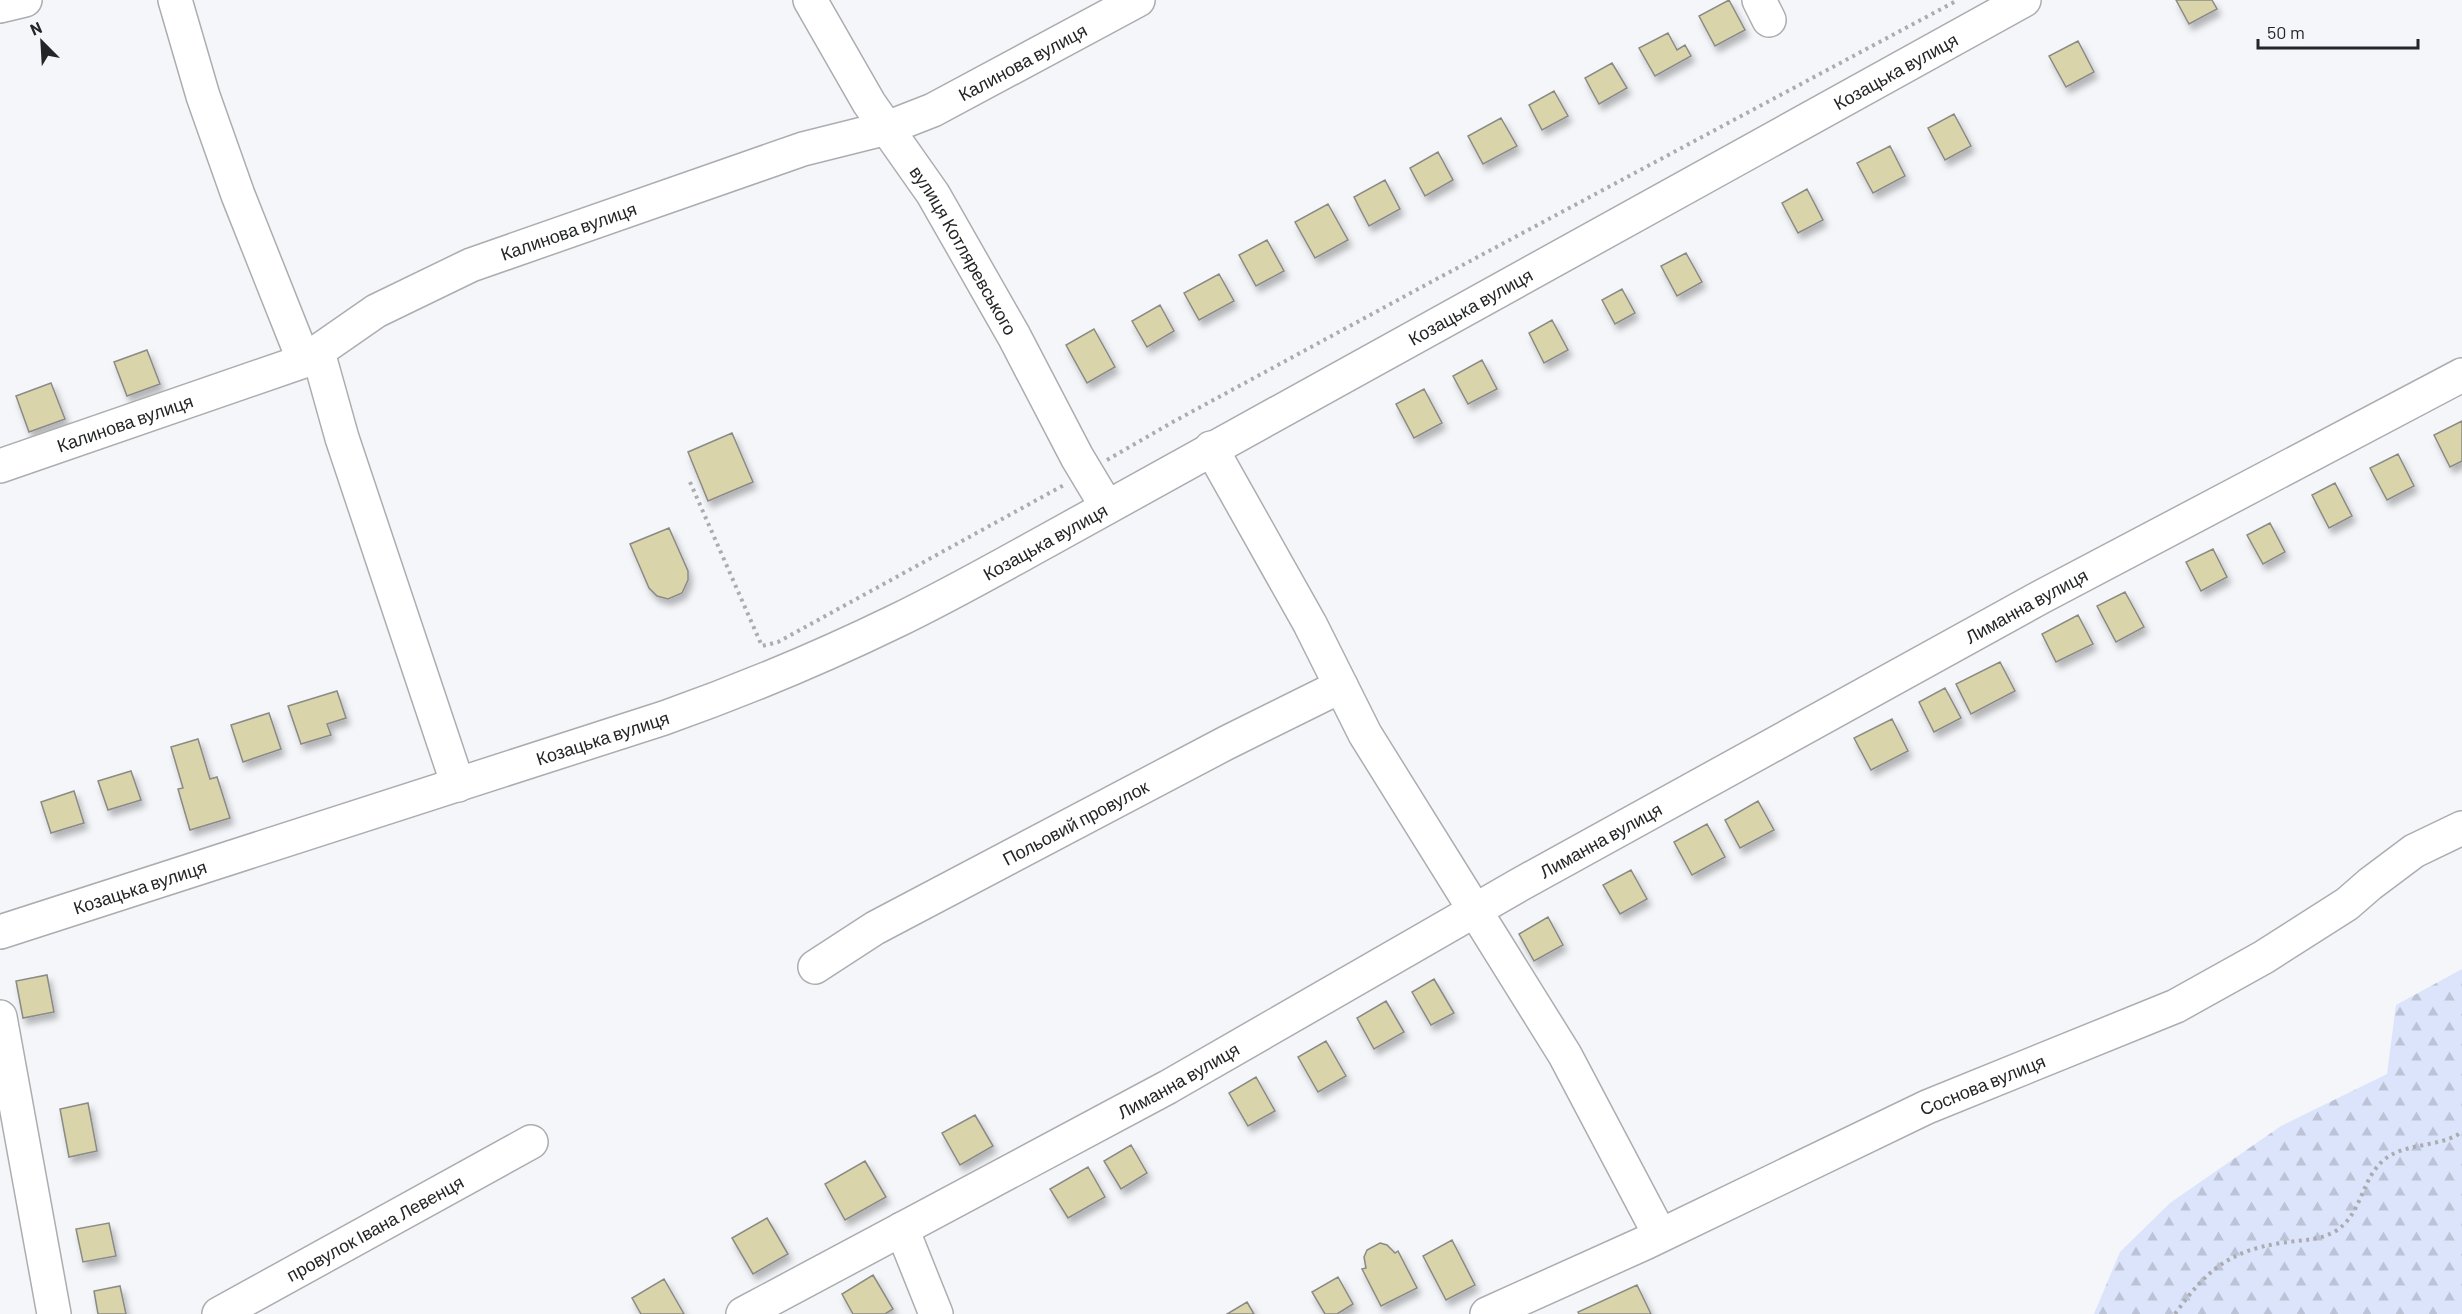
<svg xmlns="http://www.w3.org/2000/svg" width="2462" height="1314" font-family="Barlow,sans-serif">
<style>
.forest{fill:url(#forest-firs)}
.building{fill:#d9d4aa;stroke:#8a8a87;stroke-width:1.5;filter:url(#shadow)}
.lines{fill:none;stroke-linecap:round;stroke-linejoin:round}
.minor-casing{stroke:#acadb0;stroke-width:36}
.major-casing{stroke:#acadb0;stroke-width:36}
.path{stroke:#abacaf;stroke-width:4;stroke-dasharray:3 4.5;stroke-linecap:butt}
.minor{stroke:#fff;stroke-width:33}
.major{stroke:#fff;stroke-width:33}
.labels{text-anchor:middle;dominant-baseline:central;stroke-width:4.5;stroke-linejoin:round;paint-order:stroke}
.street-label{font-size:18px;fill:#242526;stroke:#f5f6f9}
</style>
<defs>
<pattern id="forest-firs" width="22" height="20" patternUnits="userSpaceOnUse" patternTransform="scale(1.5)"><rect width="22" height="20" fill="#dbe4fb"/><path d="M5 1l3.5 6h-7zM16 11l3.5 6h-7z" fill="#bcc3d7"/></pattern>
<filter id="shadow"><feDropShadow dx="3.5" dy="6" stdDeviation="3" flood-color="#0004"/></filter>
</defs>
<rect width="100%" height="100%" fill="#f5f6f9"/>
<!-- forest -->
<path class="forest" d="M2462,969v345h-368l26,-62 50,-49 111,-77 106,-52 9,-69z"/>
<!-- building -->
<path class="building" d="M1729,0l16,30 -30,16 -16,-30z
M2176,0h36l5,9 -28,15z
M1668,33l9,17 8,-5 6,11 -36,20 -16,-28z
M2078,41l16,31 -28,15 -17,-31z
M1612,63l15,25 -28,16 -14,-26z
M1554,91l14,25 -26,14 -13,-25z
M1954,114l17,32 -26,14 -17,-32z
M1501,118l16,28 -34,18 -15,-28z
M1890,146l15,30 -32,17 -16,-30z
M1438,152l15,28 -28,16 -15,-28z
M1385,180l15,29 -31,17 -15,-29z
M1807,189l16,31 -25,13 -16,-30z
M1328,204l20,36 -33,18 -20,-36z
M1267,240l17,31 -28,15 -17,-31z
M1686,253l16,29 -25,14 -16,-30z
M1219,274l15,27 -35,19 -15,-27z
M1622,289l13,24 -20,11 -13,-24z
M1160,305l14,26 -27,16 -15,-26z
M1552,320l16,30 -24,13 -15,-30z
M1094,329l21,38 -28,16 -21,-38z
M147,350l13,34 -33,12 -13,-34z
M1482,360l15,29 -29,15 -15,-28z
M51,383l14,36 -36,13 -13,-36z
M1424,389l18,34 -28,15 -18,-34z
M2462,421v40l-12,6 -16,-32z
M732,433l21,49 -45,19 -20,-49z
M2398,454l16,32 -27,14 -17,-32z
M2335,483l17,33 -23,12 -17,-33z
M2270,523l15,29 -22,12 -16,-29z
M669,528l19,43v9l-6,13 -14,6 -11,-3 -8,-8 -19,-44z
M2213,549l14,28 -26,14 -15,-29z
M2125,592l19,35 -28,15 -19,-36z
M2078,615l15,29 -37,18 -14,-28z
M2000,662l15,29 -44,23 -15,-30z
M1945,688l16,30 -27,14 -15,-30z
M337,691l9,27 -19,6 4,11 -30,9 -13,-38z
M269,713l12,36 -38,13 -12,-37z
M1892,719l16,32 -37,19 -17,-32z
M198,739l12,40 7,-2 13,41 -40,12 -12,-41 5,-1 -12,-41z
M131,771l10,29 -33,10 -10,-29z
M74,791l10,32 -33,10 -10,-31z
M1758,801l16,29 -34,18 -15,-28z
M1707,824l18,33 -33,18 -18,-33z
M1631,870l16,29 -27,15 -17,-29z
M1548,917l15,28 -29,16 -15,-27z
M47,975l7,37 -31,6 -7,-37z
M1434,979l20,34 -23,12 -19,-33z
M1386,1001l18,31 -30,17 -17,-31z
M1326,1041l20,35 -28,16 -20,-35z
M1256,1077l19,34 -27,15 -19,-33z
M88,1103l9,48 -28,6 -9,-48z
M975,1115l18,31 -33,19 -18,-32z
M1131,1145l16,28 -26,16 -17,-28z
M865,1161l21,36 -41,23 -20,-36z
M1088,1167l17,30 -37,21 -18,-29z
M767,1218l21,36 -35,20 -21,-36z
M109,1223l7,33 -33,6 -7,-33z
M1452,1240l23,45 -29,15 -23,-44z
M1380,1243l7,2 8,8 3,-2 19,37 -36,18 -19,-37 4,-1 -2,-11 3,-7z
M873,1275l20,34 -8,5h-32l-11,-20z
M1338,1277l15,27 -16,10h-12l-13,-22z
M664,1279l20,35h-43l-9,-16z
M1637,1285l14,29h-72l-1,-2z
M120,1286l6,28h-28l-4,-23z
M1247,1302l7,12h-27z"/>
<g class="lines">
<!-- minor casing -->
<g class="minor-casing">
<g id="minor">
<path d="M175,0l28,96 35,99 66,166"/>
<path id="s1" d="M810,0l59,103 64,91 81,142 63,121 30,50"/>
<path d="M1759,0l10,20"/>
<path d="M0,6l25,-6"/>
<path d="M318,352l24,86 116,347"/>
<path d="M1211,448l99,176 55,110 200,321 95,180"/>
<path id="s2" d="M0,466l304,-105 72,-50 95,-46 332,-116 84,-21 46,-18 205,-110"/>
<path id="s3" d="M815,967l60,-39 351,-185 115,-57"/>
<path d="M0,1017l54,297"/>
<path d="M902,1229l34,85"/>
<path id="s4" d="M219,1314l312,-172"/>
<path id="s5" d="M743,1314l425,-227 351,-202 522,-288 421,-222"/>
<path id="s6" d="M1487,1314l160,-72 280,-135 249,-101 88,-49 83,-53 23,-20 44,-33 48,-23"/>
</g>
</g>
<!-- major casing -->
<g class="major-casing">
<g id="major">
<path id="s7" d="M0,932l664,-214c79,-28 156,-60 232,-97 52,-25 103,-54 154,-82l974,-539"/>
</g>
</g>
<!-- path -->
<path class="path" d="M1107,460l64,-37 260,-141 527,-282
M690,482l72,164 16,-4 286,-157
M2175,1314c30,-42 53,-63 106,-71 18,-3 36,-2 53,-11 29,-17 26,-53 51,-73 22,-17 54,-11 77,-27"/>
<!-- minor -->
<use href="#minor" class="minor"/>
<!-- major -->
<use href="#major" class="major"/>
</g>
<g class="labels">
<!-- street labels -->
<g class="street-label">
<text stroke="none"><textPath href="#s2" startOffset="1104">Калинова вулиця</textPath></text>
<text stroke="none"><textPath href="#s7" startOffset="2090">Козацька вулиця</textPath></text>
<text stroke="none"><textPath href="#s2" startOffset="618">Калинова вулиця</textPath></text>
<text stroke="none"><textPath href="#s1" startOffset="294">вулиця Котляревського</textPath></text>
<text stroke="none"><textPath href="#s7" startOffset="1604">Козацька вулиця</textPath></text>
<text stroke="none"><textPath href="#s2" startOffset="132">Калинова вулиця</textPath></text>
<text stroke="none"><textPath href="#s7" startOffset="1118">Козацька вулиця</textPath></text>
<text stroke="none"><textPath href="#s5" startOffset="1466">Лиманна вулиця</textPath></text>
<text stroke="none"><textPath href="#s7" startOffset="633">Козацька вулиця</textPath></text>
<text stroke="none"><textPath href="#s3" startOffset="298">Польовий провулок</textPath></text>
<text stroke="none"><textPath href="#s5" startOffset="980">Лиманна вулиця</textPath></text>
<text stroke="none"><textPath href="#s7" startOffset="147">Козацька вулиця</textPath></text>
<text stroke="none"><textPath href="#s5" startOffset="494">Лиманна вулиця</textPath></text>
<text stroke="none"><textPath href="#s6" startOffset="546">Соснова вулиця</textPath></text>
<text stroke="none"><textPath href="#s4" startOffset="178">провулок Івана Левенця</textPath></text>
</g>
</g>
<!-- north arrow -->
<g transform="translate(42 42) rotate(336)" stroke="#f5f6f9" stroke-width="4.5" paint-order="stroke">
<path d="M0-4.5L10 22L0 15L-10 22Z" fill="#242526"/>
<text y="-9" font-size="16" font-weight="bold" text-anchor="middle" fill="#242526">N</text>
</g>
<!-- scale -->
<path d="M2258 39v9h160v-9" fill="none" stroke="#242526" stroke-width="3"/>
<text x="2267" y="39" font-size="18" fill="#242526" stroke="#f5f6f9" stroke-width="4.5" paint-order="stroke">50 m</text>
</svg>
